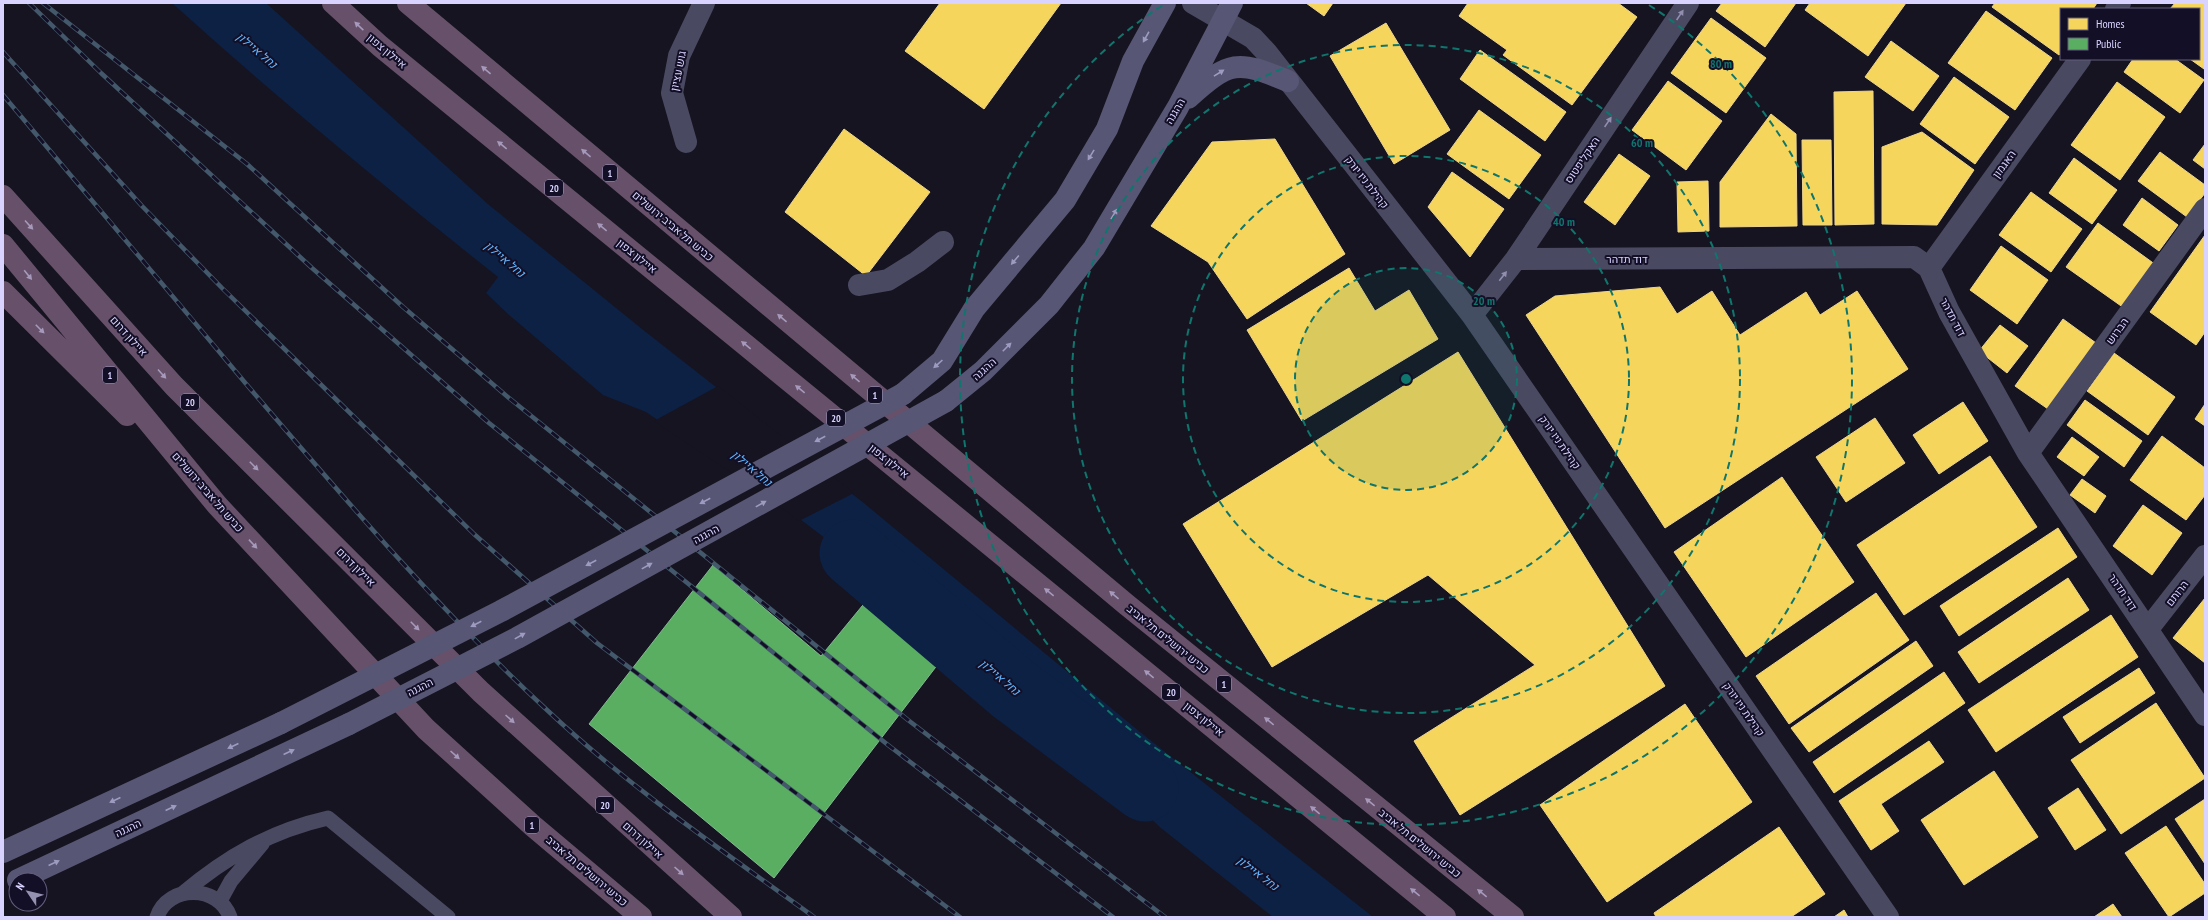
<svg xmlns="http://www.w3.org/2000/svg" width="2208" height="920" font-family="'PT Sans Narrow',Heebo,sans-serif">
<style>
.water{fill:#0d2144}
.pier{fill:#161421}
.homes{fill:#f6d55c;stroke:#edd58d}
.public{fill:#5aae61;stroke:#80b990}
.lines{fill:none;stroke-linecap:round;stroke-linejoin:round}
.river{stroke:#0d2144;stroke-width:67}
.lane{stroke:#4a4962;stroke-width:15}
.street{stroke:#4a4962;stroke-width:22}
.secondary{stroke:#575674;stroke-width:22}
.highway{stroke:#67516a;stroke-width:22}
.rail-casing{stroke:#43596b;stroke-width:4.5}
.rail{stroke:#130f26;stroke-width:3;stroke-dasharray:9;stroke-linecap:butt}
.secondary-bridge{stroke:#575674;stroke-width:22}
.oneway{fill:#928eb0}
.oneway2{fill:#a699bc}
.oneway3{fill:#9e9bc0}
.ring{fill:none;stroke:#0f766e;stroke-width:2;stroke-dasharray:7 5}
.labels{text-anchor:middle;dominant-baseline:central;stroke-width:4;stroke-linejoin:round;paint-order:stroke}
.shield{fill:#130f26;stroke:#9e99be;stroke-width:1}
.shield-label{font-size:10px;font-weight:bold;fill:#d9d4ff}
.street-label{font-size:11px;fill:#d9d4ff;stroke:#130f26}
.water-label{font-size:12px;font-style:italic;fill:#62b6ff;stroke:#130f26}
.centre{fill:#0f766e;stroke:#130f26;stroke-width:2}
.ring-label{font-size:12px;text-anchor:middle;font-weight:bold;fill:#0f766e;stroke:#130f26;stroke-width:4;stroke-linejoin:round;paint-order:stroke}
</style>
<rect width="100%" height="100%" fill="#161421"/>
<!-- water -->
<path class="water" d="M172,3h94l223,202 153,124 223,175 275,228 233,185h-100l-112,-89 -96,-88 9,-13 -311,-236 -117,-79 -43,-17 -95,-81 -22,-21 12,-16c-111,-88 -221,-179 -326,-274z"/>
<!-- pier -->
<path class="pier" d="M718,386l136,107 -55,28 -37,-28 -108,-72z"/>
<!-- homes -->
<path class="homes" d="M940,3h121l-77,106 -79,-58z
M1306,3h27l-9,13z
M1468,3h150l19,14 -65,88 -69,-50 4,-5 -48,-34z
M1722,3h74l-31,44 -49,-36z
M1810,3h96l-38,53 -63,-46z
M1995,3h102l-4,6h-32v44l-2,2 -67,-48z
M2175,3h30l-1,66 -14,-10h9v-50h-29z
M1986,11l66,47 -37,52 -67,-47z
M1711,18l55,40 -40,55 -55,-40z
M1386,23l64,107 -56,34 -64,-108z
M1891,41l48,35 -26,35 -48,-34z
M1480,50l86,62 -21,29 -85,-62z
M2133,59h42l29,21 -24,33 -56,-41z
M1954,77l55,40 -34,47 -55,-40z
M1668,81l54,40 -36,49 -54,-40z
M2117,82l48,35 -45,63 -49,-35z
M1873,91l1,133 -39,1 -1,-133z
M1479,110l62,45 -32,44 -62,-45z
M1771,114l25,20 1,92 -77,1v-45z
M844,129l86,63 -64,84 -81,-64z
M1922,132l52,38 -37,55 -55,-1v-77z
M1275,139l70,115 -98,65 -39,-57 -57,-36 61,-84z
M1802,140h29l1,85h-29z
M2205,144v25l-12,-9z
M2160,152l45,33v8l-18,24 -49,-36z
M1619,154l31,22 -35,49 -31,-23z
M2074,158l43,32 -25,34 -43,-31z
M1452,172l52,37 -34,48 -42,-50z
M1708,181l1,50 -31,1 -1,-50z
M2031,192l51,37 -31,43 -52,-37z
M2142,198l36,27 -19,26 -36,-26z
M2098,223l58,42 -32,43 -58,-41z
M2205,235v97l-9,13 -46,-33z
M2001,246l47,34 -31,44 -47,-34z
M1349,268l26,43 34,-21 29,49 -136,82 -55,-91z
M1660,287l17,27 35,-23 28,44 66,-43 14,23 37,-24 51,78 -243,159 -139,-213 29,-19z
M2063,319l33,24 -48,66 -33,-23z
M2000,325l28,21 -21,27 -28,-22z
M1458,352l207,334 -205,129 -46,-74 121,-76 -107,-90 -156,92 -89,-143z
M2114,353l61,44 -27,38 -61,-44z
M2085,400l57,41 -18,26 -57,-42z
M1963,402l25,39 -49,33 -26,-39z
M2205,404v22l-10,-7z
M1875,418l30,45 -59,39 -30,-45z
M2162,436l43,32v27l-19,25 -56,-40z
M2072,437l27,20 -15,19 -27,-19z
M1990,456l47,71 -133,88 -47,-70z
M1782,477l72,105 -108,75 -72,-105z
M2082,479l24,17 -11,17 -25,-18z
M2143,505l39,28 -30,42 -39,-29z
M2058,528l19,29 -118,79 -19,-30z
M2068,578l21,32 -110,73 -21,-31z
M1876,593l33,47 -120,84 -33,-48z
M2205,598v65l-32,-25z
M2111,615l27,42 -142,95 -28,-42z
M1916,641l17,25 -124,86 -18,-24z
M2139,668l16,25 -75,50 -17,-26z
M1944,672l21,31 -131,90 -21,-31z
M2156,703l49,75 -84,56 -50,-74z
M1685,704l67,98 -145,100 -67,-97z
M1929,741l15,21 -63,42 18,27 -28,19 -32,-49z
M1994,771l44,66 -74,48 -43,-65z
M2078,788l28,42 -31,20 -27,-42z
M2205,799v65l-30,-45z
M2166,826l39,58v9l-36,24 -44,-64z
M1779,827l46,67 -34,23h-135l-2,-4z
M2113,904l9,13h-28z
M1844,910l4,7h-14z"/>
<!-- public -->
<path class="public" d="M713,565l108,91 60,-73 74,59 -181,236 -185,-154z"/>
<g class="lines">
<!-- river -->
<path class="river" d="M853,553l161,137 131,98"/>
<!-- lane -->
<path class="lane" d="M182,894c45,-38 89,-63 146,-76l120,99
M220,901l11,-20 31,-37
M157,917c11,-33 62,-32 73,0"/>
<!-- street -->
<path class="street" d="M1193,3l60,35 14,15 205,262 416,602
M2116,9l4,-6
M686,142l-14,-49 7,-37 25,-53
M1516,259l398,-2 15,11 20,44 79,141 177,262
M1929,268l151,-209
M859,285l29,-5 29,-18 26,-20
M1472,315l44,-56 172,-256
M2028,453l177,-244
M2148,629l57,-73"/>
<!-- secondary -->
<path class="secondary" d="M1188,98c42,-38 49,-38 100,-17
M903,394l39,-33 32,-52 91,-109 42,-71 26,-68 32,-58
M946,401l37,-30 66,-66 45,-57 84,-141 54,-104
M3,852l278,-129
M18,880l331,-156"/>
<!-- highway -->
<path class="highway" d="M333,3l47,43 1065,871
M408,3l719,602 386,312
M3,196l171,190 307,306 250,225
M3,245l214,260 209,224 107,97 108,91
M3,292l124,123"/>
<!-- rail casing -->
<g class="rail-casing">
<path id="rail" d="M29,3l72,70 211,195 177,155 399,322 225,172
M43,3l204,161 155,142 107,92 399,322 257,197
M3,52l139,154 80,82 252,246 123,109 363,274
M3,95c82,97 163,193 244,290 96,112 192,225 300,325 82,77 176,141 267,207"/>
</g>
<!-- rail -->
<use href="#rail" class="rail"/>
<!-- secondary-bridge -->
<path class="secondary-bridge" d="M281,723l220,-112 402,-217
M349,724l168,-86 429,-237"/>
</g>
<!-- one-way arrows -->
<defs><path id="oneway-solid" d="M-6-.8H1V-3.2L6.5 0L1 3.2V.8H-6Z"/></defs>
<g class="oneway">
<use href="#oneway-solid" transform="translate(1680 15) rotate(-56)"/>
<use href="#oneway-solid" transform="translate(1608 122) rotate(-56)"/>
<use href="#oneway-solid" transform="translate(1503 276) rotate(-52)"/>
</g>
<g class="oneway2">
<use href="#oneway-solid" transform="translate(359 26) rotate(-137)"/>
<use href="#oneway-solid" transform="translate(486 70) rotate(-140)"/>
<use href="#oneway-solid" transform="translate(502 145) rotate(-141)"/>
<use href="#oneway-solid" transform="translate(586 153) rotate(-140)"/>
<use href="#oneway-solid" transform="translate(29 225) rotate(48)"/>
<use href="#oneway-solid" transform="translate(602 227) rotate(-141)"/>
<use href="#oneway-solid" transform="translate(28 275) rotate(51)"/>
<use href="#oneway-solid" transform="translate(782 318) rotate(-140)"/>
<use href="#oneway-solid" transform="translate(40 329) rotate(45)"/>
<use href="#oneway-solid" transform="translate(746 345) rotate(-141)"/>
<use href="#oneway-solid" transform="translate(162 374) rotate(48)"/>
<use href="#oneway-solid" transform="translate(855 378) rotate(-140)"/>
<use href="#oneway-solid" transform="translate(800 389) rotate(-141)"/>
<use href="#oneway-solid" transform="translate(254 466) rotate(45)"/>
<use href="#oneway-solid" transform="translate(253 544) rotate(47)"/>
<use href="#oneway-solid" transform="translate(1049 592) rotate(-141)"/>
<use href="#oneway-solid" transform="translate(1114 595) rotate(-140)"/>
<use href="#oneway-solid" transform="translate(415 626) rotate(45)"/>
<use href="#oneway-solid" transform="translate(1149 674) rotate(-141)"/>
<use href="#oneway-solid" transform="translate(510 719) rotate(42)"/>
<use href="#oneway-solid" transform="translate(1269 721) rotate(-141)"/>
<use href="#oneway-solid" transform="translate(455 755) rotate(42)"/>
<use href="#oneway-solid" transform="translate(1370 802) rotate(-141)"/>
<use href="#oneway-solid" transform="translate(1315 810) rotate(-141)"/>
<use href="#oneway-solid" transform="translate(679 871) rotate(42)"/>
<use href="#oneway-solid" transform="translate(1415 892) rotate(-141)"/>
<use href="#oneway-solid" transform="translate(1482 893) rotate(-141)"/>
</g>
<g class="oneway3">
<use href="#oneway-solid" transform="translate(1146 37) rotate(119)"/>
<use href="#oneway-solid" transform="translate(1219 73) rotate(-32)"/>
<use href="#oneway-solid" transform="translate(1091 155) rotate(121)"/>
<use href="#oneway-solid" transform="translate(1114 214) rotate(-59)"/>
<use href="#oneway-solid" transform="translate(1015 260) rotate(130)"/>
<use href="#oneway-solid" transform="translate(1007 347) rotate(-45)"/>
<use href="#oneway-solid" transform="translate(938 364) rotate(138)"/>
<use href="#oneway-solid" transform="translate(820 439) rotate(152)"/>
<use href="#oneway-solid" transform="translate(705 501) rotate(152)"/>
<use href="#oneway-solid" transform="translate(761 504) rotate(-29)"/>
<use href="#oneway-solid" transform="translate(591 563) rotate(152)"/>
<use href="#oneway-solid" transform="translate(647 566) rotate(-29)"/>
<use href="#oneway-solid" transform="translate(476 624) rotate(153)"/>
<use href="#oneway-solid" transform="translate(520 636) rotate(-29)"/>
<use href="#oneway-solid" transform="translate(233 746) rotate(155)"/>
<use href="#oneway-solid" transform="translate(289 752) rotate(-25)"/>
<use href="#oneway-solid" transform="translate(115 800) rotate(155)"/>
<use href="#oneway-solid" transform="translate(171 808) rotate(-25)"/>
<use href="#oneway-solid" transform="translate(54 863) rotate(-25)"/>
</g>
<!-- distance rings -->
<circle cx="1406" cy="379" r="111" fill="#0f766e" fill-opacity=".12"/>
<g class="ring">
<circle cx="1406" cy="379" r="111"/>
<circle cx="1406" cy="379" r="223"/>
<circle cx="1406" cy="379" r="334"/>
<path d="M1649 5A446 446 0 1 1 1163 5"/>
</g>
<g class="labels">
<!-- shield labels -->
<g class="shield">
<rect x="603" y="165" width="14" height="16" rx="3"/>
<rect x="545" y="180" width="18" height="16" rx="3"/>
<rect x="103" y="367" width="14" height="16" rx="3"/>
<rect x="868" y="387" width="14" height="16" rx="3"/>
<rect x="181" y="394" width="18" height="16" rx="3"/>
<rect x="827" y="410" width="18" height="16" rx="3"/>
<rect x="1217" y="676" width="14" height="16" rx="3"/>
<rect x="1162" y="684" width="18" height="16" rx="3"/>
<rect x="596" y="797" width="18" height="16" rx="3"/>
<rect x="525" y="817" width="14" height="16" rx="3"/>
</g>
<g class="shield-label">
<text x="610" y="173">1</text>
<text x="554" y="188">20</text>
<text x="110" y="375">1</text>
<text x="875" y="395">1</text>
<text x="190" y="402">20</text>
<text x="836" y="418">20</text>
<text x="1224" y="684">1</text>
<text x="1171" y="692">20</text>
<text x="605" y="805">20</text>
<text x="532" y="825">1</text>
</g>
<!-- street labels -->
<g class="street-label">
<text transform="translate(387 51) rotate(40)">איילון צפון</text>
<text transform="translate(678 71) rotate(-78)">גוש עציון</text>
<text transform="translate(1175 111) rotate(-60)">ההגנה</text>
<text transform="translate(1582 160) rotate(-56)">האקליפטוס</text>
<text transform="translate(2004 164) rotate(-54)">האגמון</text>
<text transform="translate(1367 182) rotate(52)">קהילת ניו יורק</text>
<text transform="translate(673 226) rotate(40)">כביש תל אביב ירושלים</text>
<text transform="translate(637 256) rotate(39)">איילון צפון</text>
<text x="1627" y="259">דוד תדהר</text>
<text transform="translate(1953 317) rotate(62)">דוד תדהר</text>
<text transform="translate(2117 331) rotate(-54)">הברוש</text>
<text transform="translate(129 336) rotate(48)">איילון דרום</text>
<text transform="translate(984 369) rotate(-42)">ההגנה</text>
<text transform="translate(1560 442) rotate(55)">קהילת ניו יורק</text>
<text transform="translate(889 461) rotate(39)">איילון צפון</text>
<text transform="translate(208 492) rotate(49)">כביש תל אביב ירושלים</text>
<text transform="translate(706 534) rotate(-29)">ההגנה</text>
<text transform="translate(356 567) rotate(45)">איילון דרום</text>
<text transform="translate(2123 592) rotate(56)">דוד תדהר</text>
<text transform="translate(2177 593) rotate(-52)">הרותם</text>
<text transform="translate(1168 639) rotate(39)">כביש ירושלים תל אביב</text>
<text transform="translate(420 687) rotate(-27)">ההגנה</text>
<text transform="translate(1744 709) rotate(55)">קהילת ניו יורק</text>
<text transform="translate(1204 719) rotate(39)">איילון צפון</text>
<text transform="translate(128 828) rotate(-25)">ההגנה</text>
<text transform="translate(643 840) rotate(42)">איילון דרום</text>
<text transform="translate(1420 843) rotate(39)">כביש ירושלים תל אביב</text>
<text transform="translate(587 871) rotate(40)">כביש ירושלים תל אביב</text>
</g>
<!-- water labels -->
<g class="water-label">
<text transform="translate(257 50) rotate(40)">נחל איילון</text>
<text transform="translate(505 259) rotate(40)">נחל איילון</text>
<text transform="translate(752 468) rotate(40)">נחל איילון</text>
<text transform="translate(1000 677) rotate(40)">נחל איילון</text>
<text transform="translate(1258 873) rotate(37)">נחל איילון</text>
</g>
</g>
<circle cx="1406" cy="379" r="6" class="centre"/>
<g class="ring-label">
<text x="1721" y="68">80 m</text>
<text x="1642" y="147">60 m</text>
<text x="1564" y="226">40 m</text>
<text x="1484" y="305">20 m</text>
</g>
<!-- border -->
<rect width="2208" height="920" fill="none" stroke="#d9d4ff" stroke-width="8"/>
<!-- legend -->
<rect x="2060" y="8" width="140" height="52" fill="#130f26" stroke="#625e7d"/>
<rect x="2068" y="18" width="20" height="12" fill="#f6d55c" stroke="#625e7d"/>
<text x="2096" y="28" font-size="12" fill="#d9d4ff">Homes</text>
<rect x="2068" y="38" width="20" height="12" fill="#5aae61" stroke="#625e7d"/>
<text x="2096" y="48" font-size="12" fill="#d9d4ff">Public</text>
<!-- north arrow -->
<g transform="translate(28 892) rotate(305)"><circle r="19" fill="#130f26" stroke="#625e7d"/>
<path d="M0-3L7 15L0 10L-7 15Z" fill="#9591b1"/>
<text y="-6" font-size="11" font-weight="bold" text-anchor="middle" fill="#d9d4ff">N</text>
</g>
</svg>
